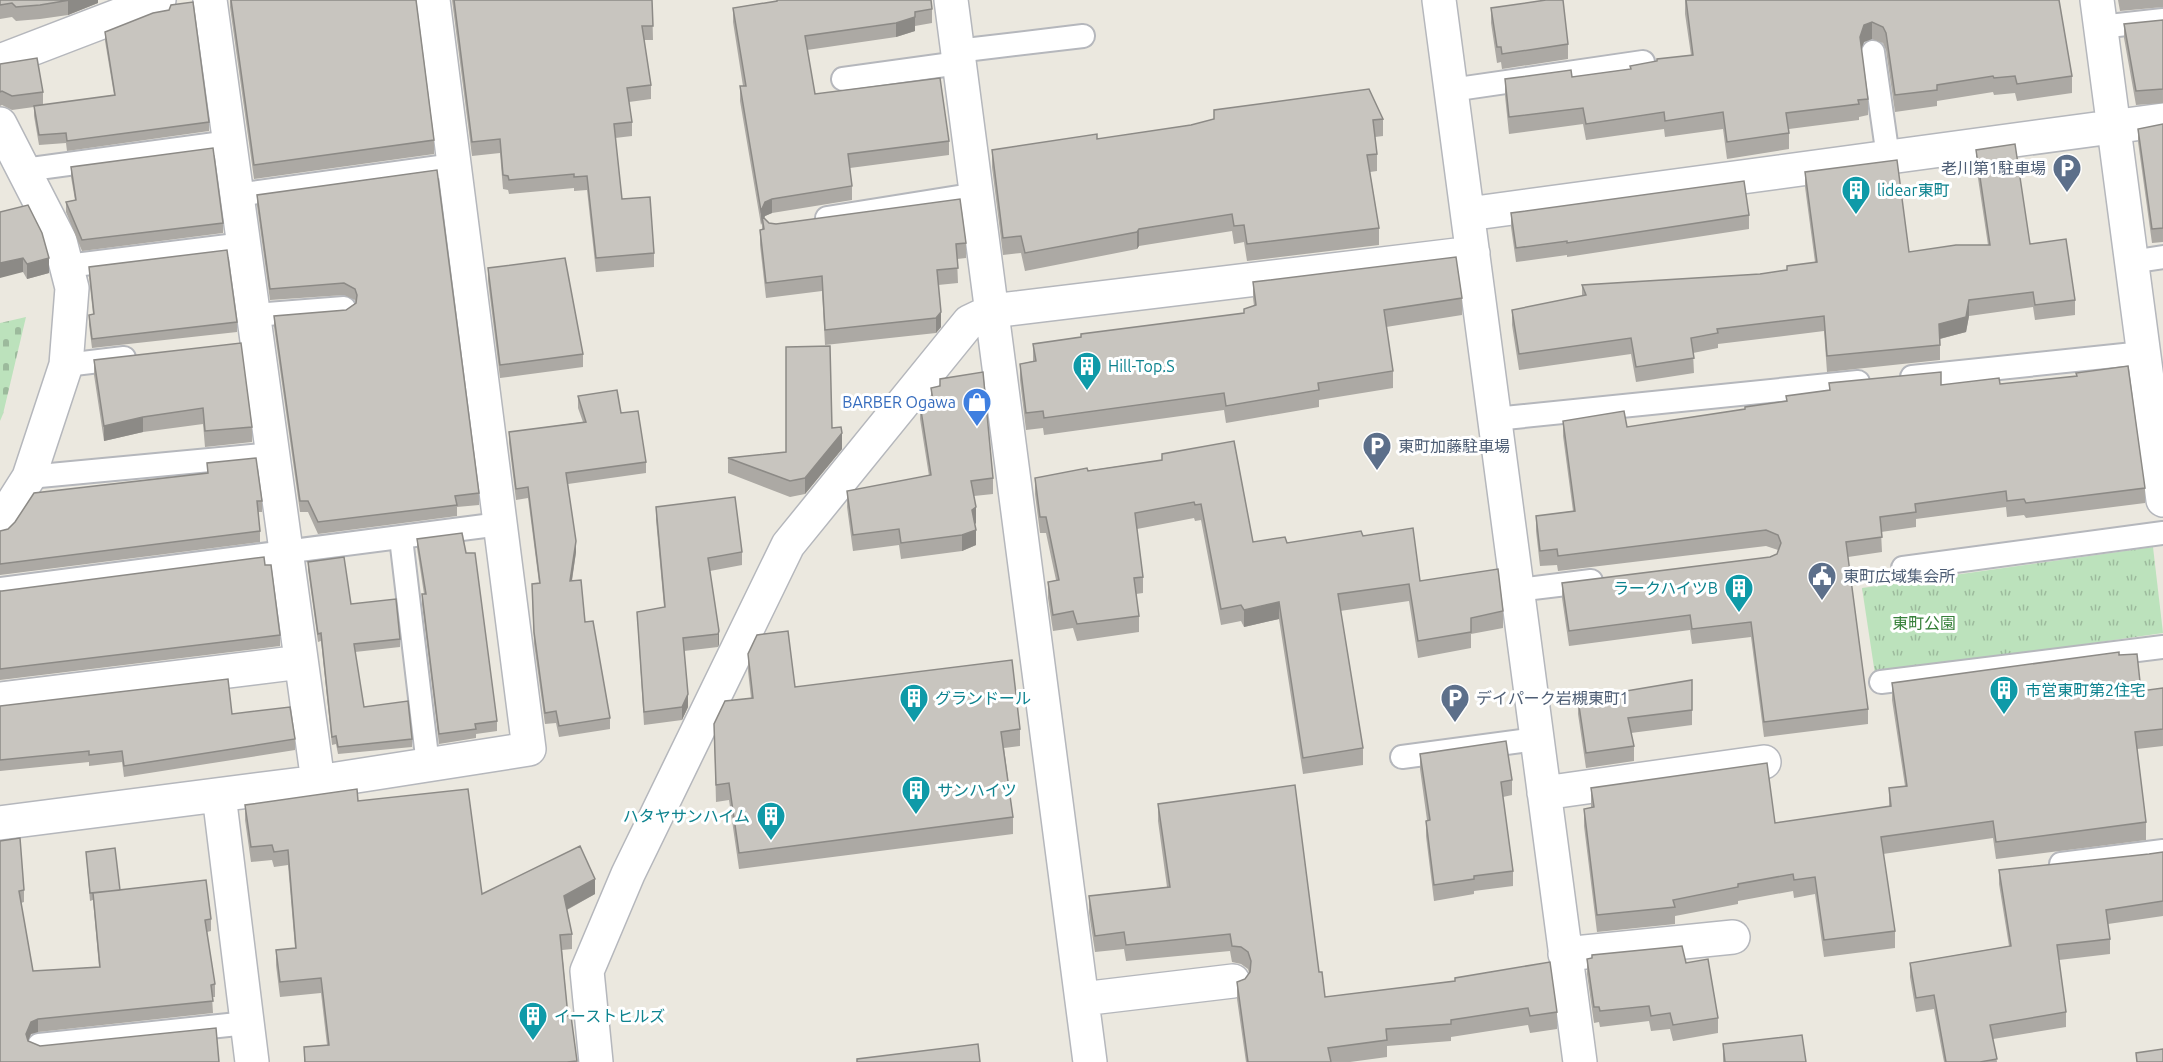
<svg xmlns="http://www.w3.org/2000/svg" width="2163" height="1062" font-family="Ubuntu,'Noto Sans JP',sans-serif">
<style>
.cemetery{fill:url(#cemetery-stones)}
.park{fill:url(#park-tufts)}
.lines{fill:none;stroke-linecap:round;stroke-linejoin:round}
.service-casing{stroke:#b5b7bc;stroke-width:26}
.minor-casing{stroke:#b5b7bc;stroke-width:36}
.service{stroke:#fff;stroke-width:22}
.minor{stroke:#fff;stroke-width:33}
.wall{fill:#aca9a4}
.shaded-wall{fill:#8c8a86}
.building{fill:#c8c5bf;stroke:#8c8a86;stroke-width:1.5}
.labels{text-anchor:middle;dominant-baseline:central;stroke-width:6;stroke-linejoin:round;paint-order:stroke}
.service-label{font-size:16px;fill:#4e5e75;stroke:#fff;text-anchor:start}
.culture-label{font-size:16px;fill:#0d838f;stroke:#fff;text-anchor:start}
.shop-label{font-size:16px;fill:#366cbe;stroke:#fff;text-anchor:end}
.park-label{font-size:16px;fill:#37803a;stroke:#fff}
</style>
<defs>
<pattern id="cemetery-stones" width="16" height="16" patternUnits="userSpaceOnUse" patternTransform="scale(1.5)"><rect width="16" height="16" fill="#bce2bc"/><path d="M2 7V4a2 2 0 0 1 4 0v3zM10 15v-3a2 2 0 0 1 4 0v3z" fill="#9cba9c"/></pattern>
<pattern id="park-tufts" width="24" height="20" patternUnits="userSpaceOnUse" patternTransform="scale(1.5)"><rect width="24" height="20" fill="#bce2bc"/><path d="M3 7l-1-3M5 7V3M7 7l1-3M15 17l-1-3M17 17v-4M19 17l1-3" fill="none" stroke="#9cba9c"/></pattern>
</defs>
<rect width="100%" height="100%" fill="#ebe8df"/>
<!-- cemetery -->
<path class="cemetery" d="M26,317l-23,97 -3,7v-98z"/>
<!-- park -->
<path class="park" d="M2153,547l10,86 -288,41 -13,-86z"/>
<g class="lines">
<!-- service casing -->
<g class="service-casing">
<path id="service" d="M2100,27l63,-7
M957,51l126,-15
M1873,52l15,105
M843,79l116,-16
M1451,90l192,-28
M24,170l206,-28
M237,195l217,-30
M827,218l150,-24
M2131,262l32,-5
M67,266l177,-22
M254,315l90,-7
M66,365l58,-7
M1912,377l231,-24
M1495,419l363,-37
M29,477l244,-23
M401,538l27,227
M1903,568l260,-35
M0,589l500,-65
M1518,590l73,-9
M1881,682l282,-35
M1402,757l135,-18
M2061,864l102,-13
M39,1045l208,-22"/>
</g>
<!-- minor casing -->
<g class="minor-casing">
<path id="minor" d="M210,0l108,782
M951,0l139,1062
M1439,0l141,1062
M2097,0l66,500
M0,61l159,-61
M0,124l60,117 12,47 -6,77 -37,112 -29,46
M1468,214l695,-94
M0,699l301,-37
M1544,793l220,-31
M219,795l33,267
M0,823l318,-41 211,-33 -96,-749
M1565,954l168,-17
M1082,999l151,-18
M596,1062l-9,-91 41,-97 160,-329 181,-223 23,-11 481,-58"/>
</g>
<!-- service -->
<use href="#service" class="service"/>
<!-- minor -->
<use href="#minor" class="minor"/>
</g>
<!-- wall -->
<path class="wall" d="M0,0h98v3l-30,12 -28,4 -24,2 -4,-4 -12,2z
M230,0h186l18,140v14l-180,25 -24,-172z
M452,0h200l1,40h-9l7,45v14l-22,3 3,20v14l-17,2 7,61 32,54v14l-58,5 -9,-82 -13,1v-3l-65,6 -1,-4 -5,-1 -3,-36 -28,3z
M1685,0h374l13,76v17l-55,8 -2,-8 -21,2 -1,-3 -56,9v5l-42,6 -9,-62 -3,-7 -11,-4 -8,3 -3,7 7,50v16l-9,2v3l-70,9v20l-62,10 -4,-30 -58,8 -1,-8 -78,11 -3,-16 -74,10 -4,-38v-17l67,-2 58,-8 61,-14 -6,-41z
M2118,0h45v7l-43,4z
M777,1l155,8v14l-17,3v5l-19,6 -89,13 8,44 134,47v14l-99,13 2,18v14l-80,13 -7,3 -1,2 5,5 197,20v15l-9,1 1,24 -20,2 3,42 -5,6 -111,12 -3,-54 -56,7 -6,-53v-15h2v-7l-1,2 -21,-124v-15h3l-10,-64v-14z
M1491,8l77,36v15l-66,10 -1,-7 -4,1 -6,-40z
M2163,20v83l-27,2 -12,-67v-14z
M105,32l104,90v9l-142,20 -1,-8 -27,2 -5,-29v-9l-22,3 -10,-5 -2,1v-42l43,28v13l71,-10 -9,-54z
M1214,110l169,9v17l-8,1 2,17v17l-7,1 9,56v17l-132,16 -3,-19 -10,2 -2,-13 -93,15 -2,3 -112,22 -4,-18 -18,2 -11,-88v-17l105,-11 94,-14 23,-6z
M2163,124v118l-11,1 -14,-101v-13z
M1976,150l54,94 45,56v15l-40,5 -2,-13 -64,9 -3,16 -26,7v21l-113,12 -3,-41 -106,13v4l-25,5 1,20 -58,9 -5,-28 -112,16 -7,-45v-15l70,-14v-11l178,-11 27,-4 28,-8 -10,-75v-15l104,80 79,-7 -12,-80z
M71,167l152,56v10l-141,18 -16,-39v-10l9,-2 -4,-23z
M437,170l42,323v12l-22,2v9l-139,18 -10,-22h-8l-26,-185v-11l72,-6 10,-7 -1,-3 -11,-5 -74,5 -13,-94v-11z
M0,212l49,61 -22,6 -4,-7z
M1511,213l238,2v14l-182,28v-2l-51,7 -5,-35z
M89,267l148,55v10l-145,16 -3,-23v-10l4,-1 -4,-37z
M488,268l95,86v13l-83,11 -12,-97z
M1253,282l209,16v17l-76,12 7,44v17l-74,12v7l-93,16 -2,-13 -180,25 -1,-7 -17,2 -6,-50v-16l13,-3v-17l211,-31v-4l10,-3 -1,-8z
M94,360l158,67v15l-47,5 -2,-23 -60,8 -39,9 -10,-66z
M940,379l53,99v16l-19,2 2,27 -1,1 1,21 -14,6 -61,8 -2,-14 -46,6 -6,-44v-16l82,-15 -9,-57v-15l11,-4v-12l9,-1z
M1829,383l112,2 59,-1 145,104v15l-119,15 -2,-3 -17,2 -1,-10 -90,12v8l-35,5 1,20 -34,5 20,152v15l-104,13 -13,-100 -59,7 -2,-14 -121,16 -7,-48v-15l208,-26 7,-3 1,-4 -12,-4 -208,25 -1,-6 -17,1 -4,-35v-15l37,-5 -10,-75v-15l64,6 118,-18 41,-8v-5l43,-6z
M578,396l43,17 25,49v11l-78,11 8,68 -4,29 13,41 25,96v11l-51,8 -3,-14 -11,1 -11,-80 -2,-49v-11l7,-1 -11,-85 -12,2 -7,-57v-11l74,-10 -5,-14z
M832,428l10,21 -37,45 -15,3 -62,-24v-15l58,-6z
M1162,454l91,88 34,1 76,-7 57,45 83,30v17l-32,6v14l-53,10 -9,-57 -69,10 23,137v17l-60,9 -24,-155 -35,8 -3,-6 -20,4 -20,-105 -6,1 -1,-3 -57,11 6,48v16l-7,1 3,22v16l-62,9 -4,-13 -20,3 -5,-33v-16l8,-2 -10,-47h-6l-5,-39v-16l127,-18z
M207,463l55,38v11h-4l2,19v11l-260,33v-44l207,-58z
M656,507l86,45v13l-32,6 9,73 -1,3 -34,4 4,56 -6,13 -38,5 -7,-113 27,-5 -8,-87z
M417,539l80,182v10l-21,3v4l-37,6 -17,-140v-10h2l-7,-46z
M308,562l43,42 49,35v8l-45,5 9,55 48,32v8l-74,7 -2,-10 -4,1 -11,-104 -3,1 -10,-72z
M265,565l15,70v11l-280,34v-89h2z
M748,654l47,33 225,42v17l-16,2 9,69v17l-274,35 -10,-69 -13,2 -2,-78 37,-26 -3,-27z
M2119,655l22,36 22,-3v58l-26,3 9,73v18l-150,19 -3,-21 -110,16 12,77v17l-71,9 -9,-63 -21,4 -1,-7 -55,10v3l-63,12v8l-78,8 -13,-106v-17l7,-1v-20l184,35 114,-16v-19l16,-2 -13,-86v-17z
M1692,680v45l-61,8 3,13v15l-48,7 -8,-54v-15z
M0,706l232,8 63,25v11l-171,27 -2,-15 -33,4v-4l-89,9z
M1420,754l92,26v15l-9,2 10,74v15l-39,5v3l-40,7 -8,-65v-15l1,-1 -7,-51z
M358,801l124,93h113l-28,16 5,24v15l-10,1 6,66h3l6,46h-273v-15l23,-2 -6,-52 -41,4 -4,-32v-15l19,-2 -7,-83 -14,2 -2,-7 -21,2 -6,-42v-15z
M1158,804l161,168 6,25 130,-16 102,31v17l-27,4 -2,-8 -77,12v4l-64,5v11l-37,5h-104l-9,-63v-17l8,-3 4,-6 -1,-4 -7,-5 -9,-2 -2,-11 -104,10 -2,-12 -29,3 -6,-39v-17l78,-9 -9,-66z
M0,841l24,49v12l-3,1 12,68 66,-4 -6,-67 -3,1 -4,-49 34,38 91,29v12l-4,1 8,52v13h-3l1,16 -175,19 -7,2 -3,6 -28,22z
M2163,852v64l-55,8 2,15v15l-51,6 7,52v15l-73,12 4,23h-53l-10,-53 -18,3 -6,-35v-14l99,-17 -10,-62v-14l150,-16z
M1587,959l99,4 32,55v15l-45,8 -3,-12 -19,2 -2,-10 -49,6 -1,-5 -5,1 -7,-49z
M1723,1044l83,18h-83z"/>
<!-- shaded-wall -->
<path class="shaded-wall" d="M70,0h28v3l-30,12v-14z
M915,17v14l-19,6v-14z
M1872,22v17l-8,3 -4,11v-16l4,-12z
M772,199v14l-7,3 -2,5 -1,-5 -1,9v-14l4,-9z
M1139,229v17l-2,3v-17z
M23,258v14l-23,6v-15z
M49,258v15l-22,6v-15z
M1969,300v16l-3,16 -27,7v-15z
M941,312v15l-5,6v-15z
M143,417v15l-39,9v-15z
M842,433v16l-37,45v-16z
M976,507v16l-4,3v-16z
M976,530v15l-14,6v-16z
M576,541v11l-6,40v-11z
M1279,602v17l-35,8v-17z
M719,631v13l-1,3v-13z
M688,694v13l-6,13v-13z
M595,879v15l-31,17v-15z
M38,1019v13l-7,2 -5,12v-12l5,-12z"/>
<!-- building -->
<path class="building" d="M0,0h70l-30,5 -24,2 -4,-4 -12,2z
M231,0h185l18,140 -180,25z
M454,0h198l1,26h-11l9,59 -24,3 5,34 -18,2 8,75 28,-2 4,56 -58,5 -9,-82 -13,1v-3l-65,6 -1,-4 -5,-1 -3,-36 -28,3z
M777,0h154l1,9 -17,3v5l-19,6 -91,13 10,58 125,-16 9,63 -101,13 4,32 -80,13 -7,3 -4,9 -21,-125h6l-13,-78 44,-7z
M1546,0h17l5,44 -66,10 -1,-7h-4l-6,-39z
M1686,0h373l13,76 -55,8 -2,-8 -21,2 -1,-2 -56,9v5l-42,5 -9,-62 -3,-6 -11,-5 -8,3 -4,12 8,62 -10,1 1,4 -73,9 3,20 -62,9 -4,-30 -58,9 -1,-9 -78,12 -3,-16 -74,9 -4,-38 66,-9 1,7 59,-8 -1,-3 27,-5v-2l36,-4z
M193,2l16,120 -142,19 -1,-8 -27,2 -5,-29 81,-11 -10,-63 48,-19 16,-3 2,-5z
M2163,20v69l-27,2 -12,-67z
M37,58l6,34 -31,4 -10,-5 -2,1v-28z
M1369,89l14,30 -10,1 4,34 -10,1 12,73 -132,16 -3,-19 -10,1 -2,-12 -93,15 -2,3 -112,21 -4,-17 -18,2 -11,-88 105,-16v5l94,-14 23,-6v-9z
M2163,124v104l-11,1 -14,-100z
M2015,144l15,100 36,-5 9,61 -40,5 -2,-13 -64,8 -3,17 -27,7 1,21 -113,11 -3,-40 -107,13 1,4 -27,5 3,20 -58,9 -5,-29 -112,16 -7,-44 74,-15 -4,-10 178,-11 27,-4v-4l30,-4 -12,-90 92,-12 12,92 47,-7h34l-14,-95z
M213,148l10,75 -141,17 -16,-38 10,-2 -5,-33z
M437,170l42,323 -24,3 2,9 -139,17 -10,-21h-8l-26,-185 72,-6 10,-7 1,-8 -2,-6 -11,-6 -74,6 -13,-94z
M1744,181l5,34 -182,28v-2l-51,7 -5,-35z
M960,199l6,44 -10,1 2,24 -21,2 4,42 -5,6 -111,12 -3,-54 -56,7 -6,-53 4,-1 -2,-13 7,7 7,1z
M28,205l14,28 7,25 -22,6 -4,-6 -23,5v-51z
M227,250l10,72 -145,17 -3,-24 5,-1 -5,-47z
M1456,257l6,41 -78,12 9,61 -75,12 1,7 -93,16 -2,-13 -180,25 -1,-7 -17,2 -6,-49 16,-3 -3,-17 48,-7v-3l163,-21v-4l12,-4 -3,-23z
M565,258l18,96 -83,11 -12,-97z
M241,343l11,84 -47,4 -2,-23 -60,9 -39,9 -10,-66z
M830,346l2,82 9,-1 1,6 -37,45 -15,3 -62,-23 58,-6v-105z
M2128,366l17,122 -119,15 -2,-4 -17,2 -1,-10 -91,13 1,8 -36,5 2,20 -36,5 22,167 -104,13 -13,-100 -59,7 -2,-14 -121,16 -7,-48 208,-26 7,-3 4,-11 -3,-8 -12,-5 -208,26 -1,-7 -17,2 -4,-35 39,-5 -12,-90 61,-10 3,16 118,-18v-2l42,-6 -1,-5 44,-6 -1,-7 112,-11v13l58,-7 1,6 77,-8 -1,-3z
M983,372l10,106 -22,3 5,26 -4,3 4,20 -14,5 -61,8 -2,-14 -46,6 -6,-44 84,-16 -11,-71 13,-4 -2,-12 9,-2v-7z
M617,390l4,23 17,-2 8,51 -80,11 10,68 -6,40 11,-1 4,42 8,-1 17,97 -51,8 -3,-15 -11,2 -11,-81 -2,-48 8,-1 -12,-96 -12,2 -7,-57 77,-10 -8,-26z
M1234,441l19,101 32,-5 2,6 74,-12 2,5 50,-8 7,53 78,-12 5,42 -32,7v14l-53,9 -9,-57 -71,10 25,154 -60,10 -24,-156 -35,8 -3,-5 -20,4 -20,-105 -6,1 -1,-3 -59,11 8,64 -9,1 5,38 -62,8 -4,-13 -20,4 -5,-33 11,-2 -13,-63h-6l-5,-39 52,-10 1,3 74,-11v-6z
M256,458l6,43h-5l3,30 -260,33v-33l8,-2 7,-7 19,-29 174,-20 -1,-10z
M735,497l7,55 -34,6 11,73 -1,3 -35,4 5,56 -6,13 -38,5 -7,-100 28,-5 -9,-100z
M462,533l4,20h9l22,168 -22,3 1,5 -37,5 -17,-140h4l-9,-55z
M264,557l1,8h6l9,70 -280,34v-78h2z
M344,557l7,47 45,-5 4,40 -46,5 10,63 44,-6 4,38 -74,8 -2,-11 -4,1 -11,-104 -3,1 -10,-72z
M788,631l7,56 217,-27 8,69 -19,3 12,85 -274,36 -10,-70 -13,2 -2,-61 11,-23 28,-3 -5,-44 9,-19z
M2119,652v3l18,-1 4,37 22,-3v41l-28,3 11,90 -150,20 -3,-21 -112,16 14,94 -71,9 -9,-63 -21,3 -1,-6 -55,10v3l-65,13 2,7 -78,8 -13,-106 10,-2 -3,-19 176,-25 8,60 116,-17 -2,-18 18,-2 -15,-103z
M228,679l4,35 58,-7 5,32 -171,27 -2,-15 -33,4v-4l-89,9v-54z
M1692,680v30l-64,8 6,28 -48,7 -8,-54z
M1506,741l6,39 -11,2 12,89 -39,5v3l-40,6 -8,-64 4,-1 -10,-66z
M1295,785l24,187h3l3,25 130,-16v-3l95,-16 7,50 -27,4 -2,-8 -77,12v4l-65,5 1,11 -59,8 3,14h-83l-11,-80 8,-3 5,-7 1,-11 -3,-9 -7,-5 -9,-1 -2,-12 -104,11 -2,-13 -29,4 -6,-40 81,-9 -12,-83z
M357,789l1,12 110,-12 14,105 98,-48 15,33 -31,17 8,38 -12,1 8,81h3l6,45 -10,1h-262l-1,-15 25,-2 -8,-67 -41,4 -4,-32 20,-2 -8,-98 -14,2 -2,-7 -21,2 -6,-42z
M20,838l4,52 -5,1 14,80 67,-4 -7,-74 113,-13 5,39 -6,1 10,64 -4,1 2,16 -175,18 -7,3 -5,12 2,7 12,5 176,-18 3,34h-219v-221z
M115,848l5,42 -30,3 -4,-41z
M2163,852v49l-57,9 4,29 -53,6 9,67 -76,13 7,34 -17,3h-34l-12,-67 -18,3 -6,-35 101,-17 -12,-76 150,-16z
M1682,946l4,17 22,-4 10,59 -45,7 -3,-12 -19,3 -2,-10 -49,5 -1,-4h-5l-7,-48 5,-1v-3z
M1802,1035l4,27h-81l-2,-18z
M978,1044l2,18h-123v-3z
M2163,1049v13h-26l-1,-9z"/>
<!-- icons -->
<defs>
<g id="parking-pin" transform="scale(1.5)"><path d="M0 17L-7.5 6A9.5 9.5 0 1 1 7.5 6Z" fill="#5c6f8a" stroke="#fff"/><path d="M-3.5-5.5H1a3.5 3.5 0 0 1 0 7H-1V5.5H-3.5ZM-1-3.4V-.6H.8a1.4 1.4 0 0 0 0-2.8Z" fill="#fff"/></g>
<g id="building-pin" transform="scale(1.5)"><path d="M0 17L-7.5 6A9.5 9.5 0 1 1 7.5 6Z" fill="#0f9aa8" stroke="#fff"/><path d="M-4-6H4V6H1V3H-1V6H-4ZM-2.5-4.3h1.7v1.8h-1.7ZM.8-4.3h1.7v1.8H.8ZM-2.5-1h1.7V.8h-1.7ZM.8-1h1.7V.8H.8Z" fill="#fff"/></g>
<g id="shop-pin" transform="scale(1.5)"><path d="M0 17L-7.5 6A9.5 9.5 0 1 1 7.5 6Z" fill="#3f7fe0" stroke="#fff"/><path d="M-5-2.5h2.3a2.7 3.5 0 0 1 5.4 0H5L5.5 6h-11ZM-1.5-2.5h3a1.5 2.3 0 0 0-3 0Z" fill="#fff"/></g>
<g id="civic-pin" transform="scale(1.5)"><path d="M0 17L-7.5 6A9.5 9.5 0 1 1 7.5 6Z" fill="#5c6f8a" stroke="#fff"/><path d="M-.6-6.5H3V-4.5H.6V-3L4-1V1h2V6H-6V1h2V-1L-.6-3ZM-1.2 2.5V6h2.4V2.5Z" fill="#fff"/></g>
</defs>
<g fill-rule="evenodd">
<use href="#parking-pin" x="2067" y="168"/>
<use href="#building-pin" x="1856" y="190"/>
<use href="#building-pin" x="1087" y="366"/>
<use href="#shop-pin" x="977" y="402"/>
<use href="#parking-pin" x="1377" y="446"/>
<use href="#civic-pin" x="1822" y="576"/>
<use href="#building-pin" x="1739" y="588"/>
<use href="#building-pin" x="2004" y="690"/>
<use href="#building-pin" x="914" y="698"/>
<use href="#parking-pin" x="1455" y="698"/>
<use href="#building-pin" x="916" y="790"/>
<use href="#building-pin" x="771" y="816"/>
<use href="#building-pin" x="533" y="1016"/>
</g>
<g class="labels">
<!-- service labels -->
<g class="service-label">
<text x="2046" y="168" text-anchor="end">老川第1駐車場</text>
<text x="1398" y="446">東町加藤駐車場</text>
<text x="1843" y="576">東町広域集会所</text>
<text x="1476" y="698">デイパーク岩槻東町1</text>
</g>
<!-- culture labels -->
<g class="culture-label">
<text x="1877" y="190">lidear東町</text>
<text x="1108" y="366">Hill-Top.S</text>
<text x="1718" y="588" text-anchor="end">ラークハイツB</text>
<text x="2025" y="690">市営東町第2住宅</text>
<text x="935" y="698">グランドール</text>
<text x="937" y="790">サンハイツ</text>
<text x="750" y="816" text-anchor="end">ハタヤサンハイム</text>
<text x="554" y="1016">イーストヒルズ</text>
</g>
<!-- shop labels -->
<g class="shop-label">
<text x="956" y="402">BARBER Ogawa</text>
</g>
<!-- park labels -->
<g class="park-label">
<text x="1924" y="623">東町公園</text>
</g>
</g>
</svg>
